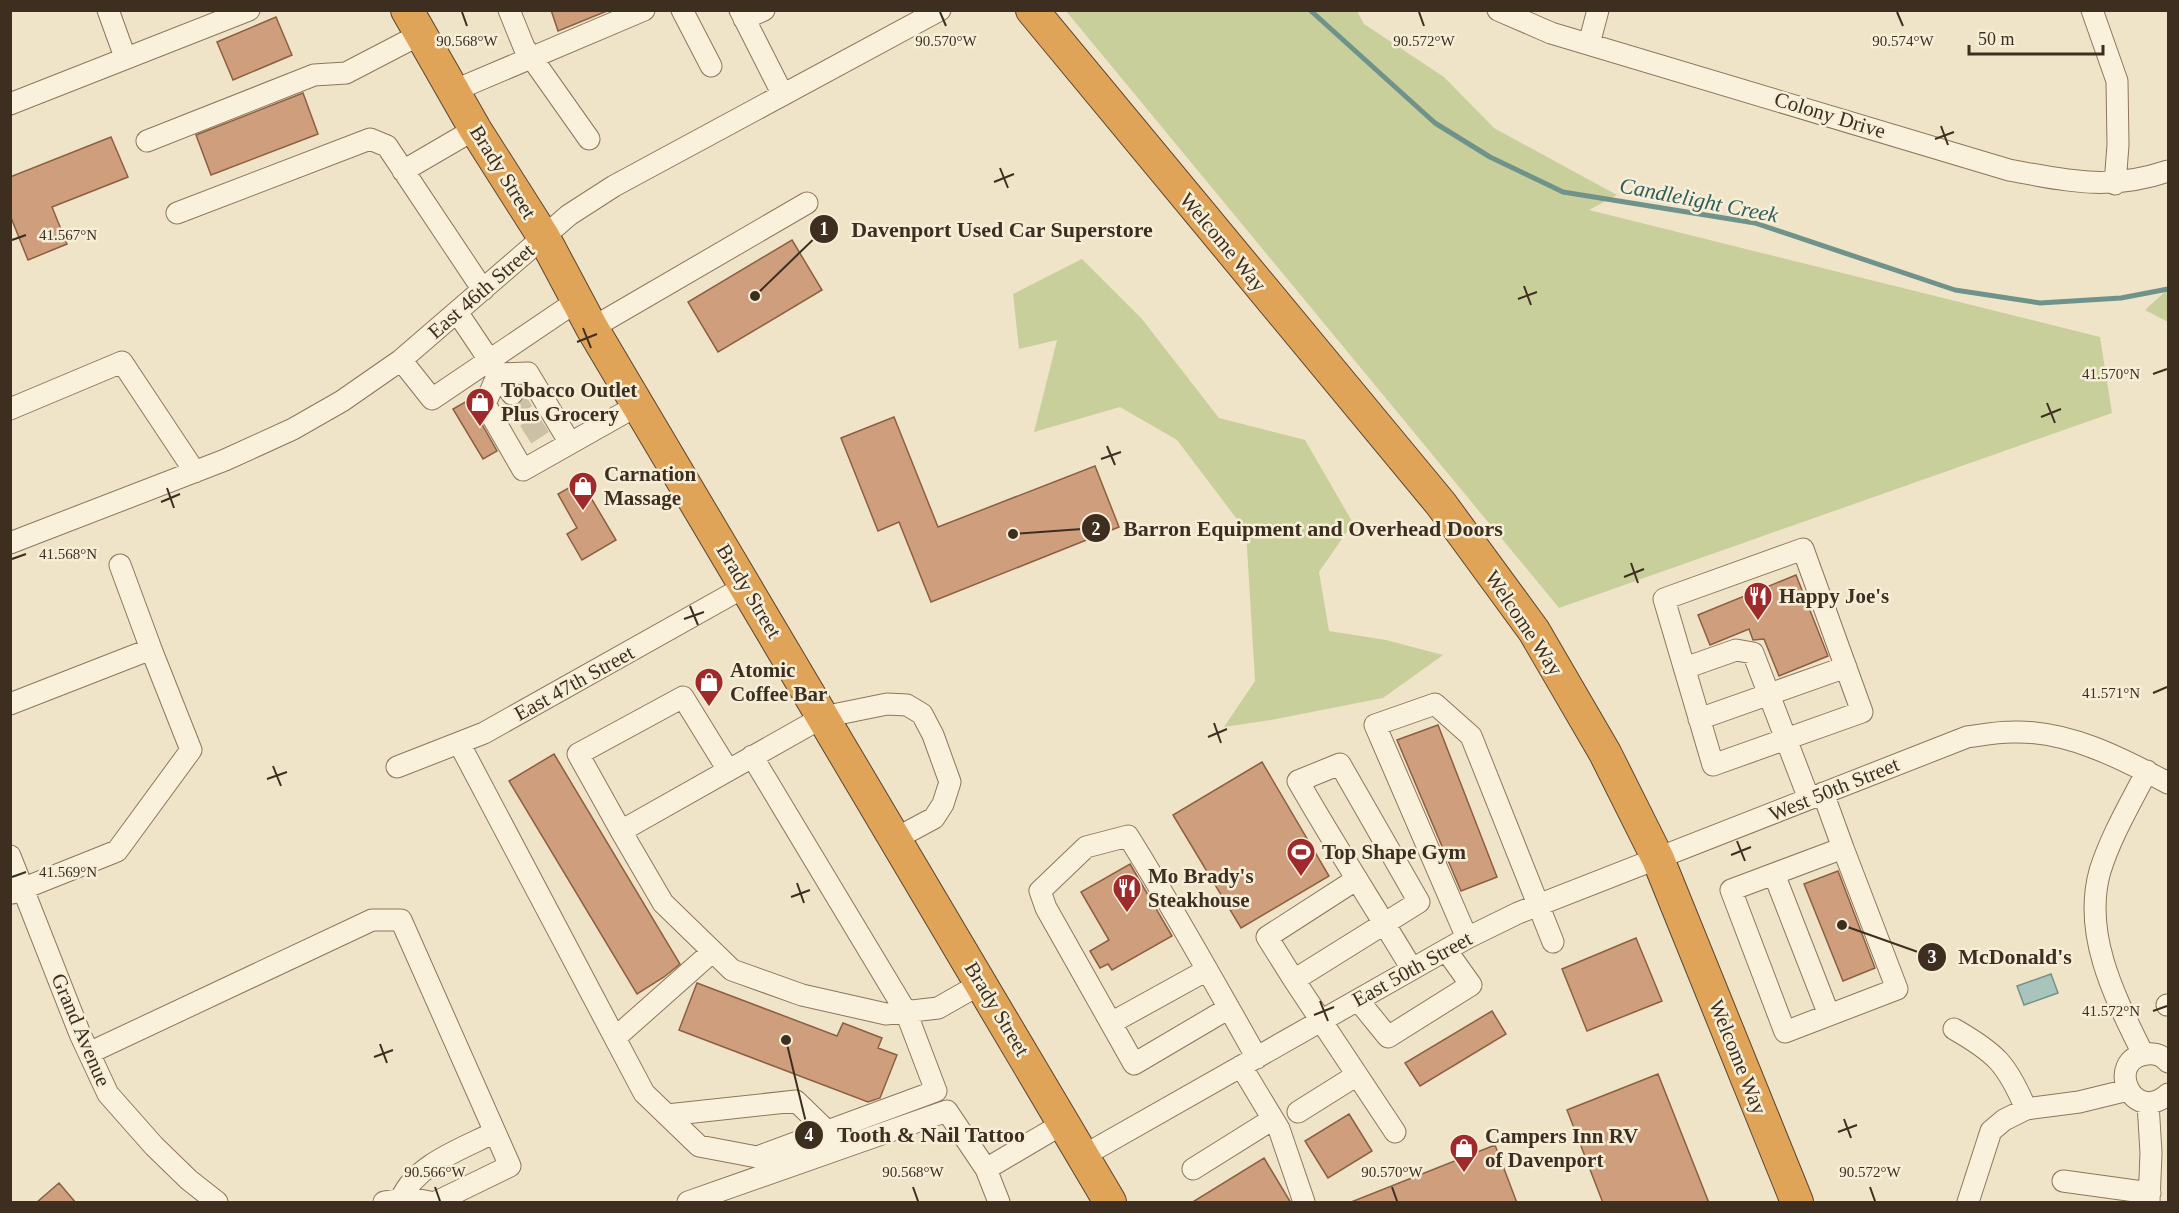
<svg xmlns="http://www.w3.org/2000/svg" width="2179" height="1213" font-family="Georgia,serif">
<style>
.green{fill:#c9cf9b}
.water{fill:#a9c4bc;stroke:#6f938a;stroke-width:1.5}
.lines{fill:none;stroke-linecap:round;stroke-linejoin:round}
.stream{stroke:#6f938a;stroke-width:5}
.building{fill:#cf9f7d;stroke:#8d5f41;stroke-width:1.5}
.minor-tunnel{stroke:#ccc0a6;stroke-width:21;stroke-dasharray:21 10;stroke-linecap:butt}
.minor-casing{stroke:#8d765c;stroke-width:23}
.highway-casing{stroke:#5b4430;stroke-width:34}
.minor{stroke:#faf1dc;stroke-width:21}
.highway{stroke:#e0a458;stroke-width:32}
.ticks{fill:none;stroke:#3d2e20;stroke-width:2}
.labels{text-anchor:middle;dominant-baseline:central;stroke-width:5;stroke-linejoin:round;paint-order:stroke}
.street-label{font-size:21px;fill:#3d2e20;stroke:#f7eed8}
.poi-label{font-size:21px;font-weight:bold;fill:#3d2e20;stroke:#f7eed8;text-anchor:start}
.water-label{font-size:22px;font-style:italic;fill:#2f5d5a;stroke:#f7eed8}
.ticks-label{font-size:15px;text-anchor:middle;fill:#3d2e20;stroke:#f7eed8;stroke-width:5;stroke-linejoin:round;paint-order:stroke}
.leader{fill:none;stroke:#3d2e20;stroke-width:2}
.callout-dot{fill:#3d2e20;stroke:#f7eed8;stroke-width:2}
.mark-label{font-size:18px;text-anchor:middle;font-weight:bold;fill:#fff}
.callout-label{font-size:22px;text-anchor:middle;font-weight:bold;fill:#3d2e20;stroke:#f7eed8;stroke-width:5;stroke-linejoin:round;paint-order:stroke}
</style>
<rect width="100%" height="100%" fill="#f0e4c8"/>
<!-- green -->
<path class="green" d="M1066,11h291l7,13 80,53 50,51 123,67 -28,15 511,127 12,76 -553,195z
M1082,259l60,60 77,99 86,22 48,83 -34,49 10,59 57,9 57,15 -60,43 -112,22 -47,7 31,-46 -9,-150 -69,-91 -57,-33 -86,25 23,-92 -38,9 -6,-55z
M2168,289v33l-23,-12z"/>
<!-- water -->
<path class="water" d="M2051,974l7,19 -34,12 -7,-19z"/>
<g class="lines">
<!-- stream -->
<path class="stream" d="M1310,10l125,113 55,34 73,35 192,31 200,67 85,13 81,-5 47,-9"/>
</g>
<!-- building -->
<path class="building" d="M551,10h56v1l-49,20z
M276,17l16,38 -59,25 -16,-38z
M303,93l15,41 -107,41 -15,-40z
M111,137l17,40 -76,30 15,37 -39,16 -18,-45v-38z
M792,240l30,50 -104,62 -30,-50z
M474,397v13l23,41 -14,8 -30,-50z
M894,417l44,110 157,-61 24,61 -188,75 -32,-80 -21,9 -37,-93z
M581,481l35,59 -34,20 -15,-26 10,-6 -19,-34z
M1796,575l32,81 -49,20 -15,-37 -11,1 -4,-11 -39,16 -12,-30z
M1438,725l59,152 -36,14 -64,-151z
M554,754l126,210 -16,13 -27,17 -128,-213z
M1262,762l67,114 -88,52 -68,-113z
M1130,864l42,72 -60,34 -4,-6 -8,4 -10,-17 19,-11 -28,-48z
M1838,871l37,97 -32,13 -39,-97z
M1636,938l26,63 -75,30 -25,-62z
M697,983l140,53 6,-13 39,15 -4,10 19,7 -17,43 -12,4 -189,-72z
M1492,1011l14,23 -86,52 -15,-23z
M1658,1074l51,129h-106l-36,-93z
M1349,1114l23,37 -44,27 -23,-37z
M1495,1145l22,58h-165l-1,-1z
M1264,1158l27,45h-100z
M59,1183l17,20h-40z"/>
<g class="lines">
<!-- minor-tunnel -->
<path class="minor-tunnel" d="M512,394l29,45"/>
<!-- minor casing -->
<g class="minor-casing">
<path id="minor" d="M108,10l17,47
M509,10l15,37 65,92
M682,10l29,56
M740,10l43,85
M1498,10l53,23 458,137c60,11 100,21 159,1
M2092,10l25,71 1,64 -3,39
M744,19l20,-9
M1589,44l9,-34
M453,91l191,-81
M10,104l239,-94
M147,141l167,-66 32,-2 75,-39
M403,171l72,-42
M177,213l193,-74 17,7 96,144
M457,312l55,82
M592,328l215,-125
M401,360l31,39 145,-98
M10,409l112,-47 73,110
M570,443l-42,-70 -30,1 -13,30 38,66 115,-65
M10,543l215,-83 68,-31 49,-28 59,-41 168,-145 45,-29 326,-176
M1803,549l59,163 -149,53 -49,-166z
M1685,668l51,-18 17,3 56,146
M10,704l141,-55 -31,-84
M1699,719l147,-52
M459,743l185,350 55,53 58,11 179,-66 -30,-79 -154,-256
M397,767l87,-34 262,-147
M1823,793l20,55
M621,831l-43,-77 105,-57 45,73
M895,839l39,-21 9,-14 7,-22 -17,-47 -11,-21 -15,-9 -20,-1 -64,13 -202,114 42,72 69,67 70,25 84,19 52,-6 44,-25
M1843,848l54,141 -112,43 -54,-142z
M10,856l70,178 28,60 46,52 35,34 28,22
M1774,874l55,141
M1357,879l-90,58 27,43 125,-78 -79,-138 -42,17c36,63 76,125 114,188
M12,893l105,-42 74,-101 -40,-101
M1467,938l-92,-213 60,-21 36,32 82,206
M1294,980l101,152
M1358,1000l30,37 83,-52 -25,-35
M2167,1005h1
M1229,1008l-95,56 -88,-156 -6,-17 46,-44 42,-11c45,72 87,147 129,222
M1111,1023l96,-53
M1954,1029c42,24 53,35 72,80
M615,1038l97,-86
M89,1053l283,-133h29l109,246 -74,36
M2143,1054c-27,-55 -61,-119 -43,-183 11,-35 30,-67 47,-100
M2168,1062c-5,-6 -12,-9 -21,-8 -43,5 -15,72 21,40
M1241,1066l38,63 25,73
M2148,1103l3,50 -2,49
M1298,1112l59,-37
M667,1115l129,-14 31,30
M1083,1156l384,-218 51,-25 449,-176c15,-2 30,-5 45,-5 55,-2 109,26 156,51
M986,1169l78,-46
M1193,1169l80,-50
M2063,1181l87,12
M401,1199c15,-35 61,-50 94,-67
M384,1202l25,-4 21,4
M688,1202l259,-91 39,58 13,33
M1968,1202l23,-71 13,-11 22,-11 53,-7 49,-12"/>
</g>
<!-- highway casing -->
<g class="highway-casing">
<path id="highway" d="M407,10l68,119 68,107 49,92 518,874
M1032,10l409,494 93,127 71,122 53,106 139,343"/>
</g>
<!-- minor -->
<use href="#minor" class="minor"/>
<!-- highway -->
<use href="#highway" class="highway"/>
</g>
<!-- ticks -->
<path class="ticks" d="M462,12l5,14M940,12l6,14M1419,12l5,14M1897,12l6,14M1941,126l7,19M1935,139l19,-7M1000,168l8,20M994,182l20,-8M12,240l14,-5M1524,286l7,19M1518,299l19,-7M583,328l8,20M577,342l20,-8M2153,374l14,-5M2047,403l8,20M2041,417l20,-8M1107,446l8,19M1101,459l20,-7M167,488l7,20M161,502l19,-8M12,559l14,-5M1631,563l7,20M1624,577l20,-8M690,606l8,19M684,619l20,-7M2153,693l14,-6M1214,723l7,20M1208,737l19,-8M273,766l8,20M267,779l20,-7M1737,841l8,20M1731,855l20,-8M12,877l14,-5M797,883l7,20M791,897l19,-7M1320,1001l8,20M2153,1011l14,-5M1314,1015l20,-8M380,1044l7,19M374,1057l19,-7M1844,1119l7,19M1838,1132l19,-7M435,1187l5,14M913,1187l5,14M1392,1187l5,14M1870,1187l5,14"/>
<!-- icons -->
<defs>
<g id="shop-pin" transform="scale(1.5)"><path d="M0 17L-7.5 6A9.5 9.5 0 1 1 7.5 6Z" fill="#9e2a2b" stroke="#f7eed8"/><path d="M-5-2.5h2.3a2.7 3.5 0 0 1 5.4 0H5L5.5 6h-11ZM-1.5-2.5h3a1.5 2.3 0 0 0-3 0Z" fill="#fff"/></g>
<g id="restaurant-pin" transform="scale(1.5)"><path d="M0 17L-7.5 6A9.5 9.5 0 1 1 7.5 6Z" fill="#9e2a2b" stroke="#f7eed8"/><path d="M-5-6h1v4h1v-4h1v4h1v-4h1v5L-1.5 .5V6h-2V.5L-5-1ZM5-6V6H3V1.5H1.5Q1.5-4 5-6Z" fill="#fff"/></g>
<g id="stadium-pin" transform="scale(1.5)"><path d="M0 17L-7.5 6A9.5 9.5 0 1 1 7.5 6Z" fill="#9e2a2b" stroke="#f7eed8"/><path d="M0-5a6.5 5 0 1 0 0 10a6.5 5 0 1 0 0-10ZM-3.5-1.8h7v3.6h-7Z" fill="#fff"/></g>
</defs>
<g fill-rule="evenodd">
<use href="#shop-pin" x="480" y="402"/>
<use href="#shop-pin" x="583" y="486"/>
<use href="#restaurant-pin" x="1758" y="596"/>
<use href="#shop-pin" x="709" y="682"/>
<use href="#stadium-pin" x="1301" y="852"/>
<use href="#restaurant-pin" x="1127" y="888"/>
<use href="#shop-pin" x="1464" y="1148"/>
</g>
<g class="labels">
<!-- street labels -->
<g class="street-label">
<text transform="translate(1830 115) rotate(17)">Colony Drive</text>
<text transform="translate(503 172) rotate(58)">Brady Street</text>
<text transform="translate(1223 242) rotate(50)">Welcome Way</text>
<text transform="translate(481 291) rotate(-41)">East 46th Street</text>
<text transform="translate(749 591) rotate(59)">Brady Street</text>
<text transform="translate(1524 623) rotate(56)">Welcome Way</text>
<text transform="translate(574 683) rotate(-29)">East 47th Street</text>
<text transform="translate(1834 789) rotate(-22)">West 50th Street</text>
<text transform="translate(1412 969) rotate(-29)">East 50th Street</text>
<text transform="translate(997 1009) rotate(59)">Brady Street</text>
<text transform="translate(81 1030) rotate(67)">Grand Avenue</text>
<text transform="translate(1738 1057) rotate(68)">Welcome Way</text>
</g>
<!-- poi labels -->
<g class="poi-label">
<text x="501" y="390">Tobacco Outlet<tspan x="501" dy="24">Plus Grocery</tspan></text>
<text x="604" y="474">Carnation<tspan x="604" dy="24">Massage</tspan></text>
<text x="1779" y="596">Happy Joe's</text>
<text x="730" y="670">Atomic<tspan x="730" dy="24">Coffee Bar</tspan></text>
<text x="1322" y="852">Top Shape Gym</text>
<text x="1148" y="876">Mo Brady's<tspan x="1148" dy="24">Steakhouse</tspan></text>
<text x="1485" y="1136">Campers Inn RV<tspan x="1485" dy="24">of Davenport</tspan></text>
</g>
<!-- water labels -->
<g class="water-label">
<text transform="translate(1699 200) rotate(11)">Candlelight Creek</text>
</g>
</g>
<g class="ticks-label">
<text x="467" y="46">90.568°W</text>
<text x="946" y="46">90.570°W</text>
<text x="1424" y="46">90.572°W</text>
<text x="1903" y="46">90.574°W</text>
<text x="68" y="240">41.567°N</text>
<text x="2111" y="379">41.570°N</text>
<text x="68" y="559">41.568°N</text>
<text x="2111" y="698">41.571°N</text>
<text x="68" y="877">41.569°N</text>
<text x="2111" y="1016">41.572°N</text>
<text x="435" y="1177">90.566°W</text>
<text x="913" y="1177">90.568°W</text>
<text x="1392" y="1177">90.570°W</text>
<text x="1870" y="1177">90.572°W</text>
</g>
<!-- callouts -->
<path class="leader" d="M755 296L824 229M1013 534L1096 528M1842 925L1932 957M786 1040L809 1135"/>
<g class="callout-dot">
<circle cx="755" cy="296" r="6"/>
<circle cx="1013" cy="534" r="6"/>
<circle cx="1842" cy="925" r="6"/>
<circle cx="786" cy="1040" r="6"/>
<circle cx="824" cy="229" r="15"/>
<circle cx="1096" cy="528" r="15"/>
<circle cx="1932" cy="957" r="15"/>
<circle cx="809" cy="1135" r="15"/>
</g>
<g class="mark-label">
<text x="824" y="235">1</text>
<text x="1096" y="535">2</text>
<text x="1932" y="963">3</text>
<text x="809" y="1141">4</text>
</g>
<g class="callout-label">
<text x="1002" y="237">Davenport Used Car Superstore</text>
<text x="1313" y="536">Barron Equipment and Overhead Doors</text>
<text x="2015" y="964">McDonald's</text>
<text x="931" y="1142">Tooth &amp; Nail Tattoo</text>
</g>
<!-- border -->
<rect width="2179" height="1213" fill="none" stroke="#3d2e20" stroke-width="24"/>
<!-- scale -->
<path d="M1969 45v9h134v-9" fill="none" stroke="#3d2e20" stroke-width="3"/>
<text x="1978" y="45" font-size="18" fill="#3d2e20" stroke="#f7eed8" stroke-width="4.5" paint-order="stroke">50 m</text>
</svg>
